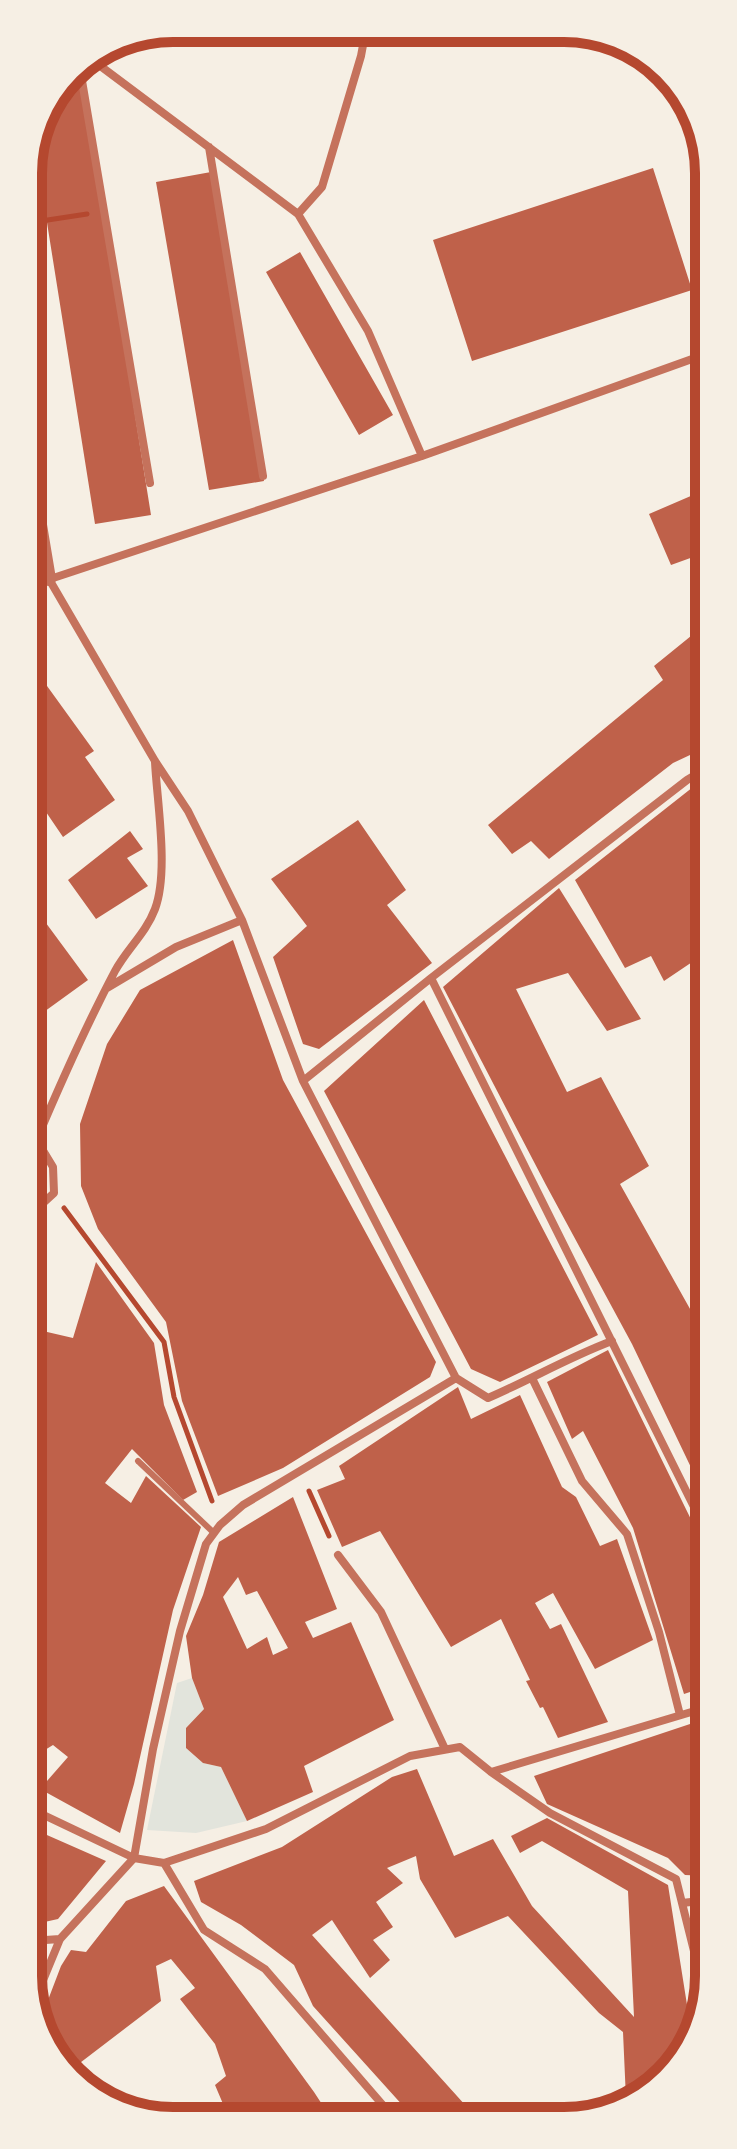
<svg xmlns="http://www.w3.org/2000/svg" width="737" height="2149" font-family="Raleway,sans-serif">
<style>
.green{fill:#e2e4dc}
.building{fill:#bf614a;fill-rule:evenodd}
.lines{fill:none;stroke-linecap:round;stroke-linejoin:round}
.path{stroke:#b5482f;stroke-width:5}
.service{stroke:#c5725c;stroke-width:6}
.minor{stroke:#c5725c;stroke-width:8}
.tertiary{stroke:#c5725c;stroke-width:14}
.rim{fill:none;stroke:#b5482f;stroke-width:10}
</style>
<rect width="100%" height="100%" fill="#f6efe4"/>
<!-- green -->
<path class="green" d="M192,1678l12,31 -18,19v20l17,15 18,4 26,54 -51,12 -49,-3 30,-147z"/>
<!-- building -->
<path class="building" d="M77,64h2l72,451 -56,9 -61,-383 9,-33z
M653,168l39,122 -220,71 -39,-121z
M211,172l53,309 -55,9 -53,-308z
M300,252l93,163 -34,20 -93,-163z
M707,489v63l-36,13 -22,-51z
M707,623v124l-34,16 -124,96 -18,-18 -19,13 -24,-29 175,-145 -9,-14z
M29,661l65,90 -9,6 30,43 -52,37 -17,-25 -14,10 -3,-4v-32l8,-6 -8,-11z
M707,776v176l-43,29 -13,-25 -26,12 -50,-88z
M358,820l48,70 -19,15 45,58 -113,86 -16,-5 -30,-87 34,-31 -36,-47z
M130,831l13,18 -16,9 21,28 -52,33 -28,-39z
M559,888l82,131 -34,12 -39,-58 -52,16 51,103 34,-15 48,89 -29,18 88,157v162l-76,-159 -86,-159 -103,-198z
M29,900l59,80 -58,42z
M233,940l50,140 153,282 -6,15 -147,91 -65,28 -36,-95 -16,-79 -68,-93 -17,-43 -1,-62 27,-80 33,-54z
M424,1000l174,335 -98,47 -29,-13 -147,-278z
M96,1262l58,81 10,62 33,87 -14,8 -51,-51 -27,34 26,20 15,-27 55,51 -28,83 -39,174 -14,49 -80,-44 28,-32 -15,-12 -13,8 -9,1 -1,-309 17,-41 -17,-9v-67l43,10z
M608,1350l98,200 2,136 -24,8 -51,-166 -50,-97 -11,8 -25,-57z
M458,1387l13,32 49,-24 42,92 14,10 24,49 17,-7 36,101 -58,29 -42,-76 -18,10 15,26 11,-5 47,98 -50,16 -15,-31 -3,1 -14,-27 4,-1 -29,-61 -50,28 -71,-116 -38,16 -25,-57 28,-11 -6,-13z
M293,1497l44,112 -32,13 8,16 38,-16 43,98 -90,46 9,26 -66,29 -26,-54 -18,-4 -17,-15v-20l18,-19 -12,-31 -6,-42 17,-41 16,-53zM238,1577l8,18 11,-4 31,57 -15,7 -6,-18 -20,12 -24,-52z
M708,1718l1,158 -24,-1 -17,-17 -121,-54 -13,-28z
M417,1769l37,87 39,-17 39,67 102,111 -6,-126 -86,-50 -22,12 -9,-17 36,-18 121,67 23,145 -18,41 -47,28 -3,-67 -24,-19 -91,-97 -53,22 -35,-59 -4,-23 -29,12 16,15 -27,19 17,25 -20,13 17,20 -20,18 -38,-58 -20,15 154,171 -10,10 1,2h-43l-101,-112 -19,-41 -53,-40 -40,-23 -7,-21 88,-34 110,-70z
M31,1828l75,33 -48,58 -27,6z
M164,1886l150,206 17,26h-51l-4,-6 -13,6h-34l-14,-33 11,-9 -11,-32 -35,-45 15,-11 -24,-29 -15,7 5,35 -89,68 -6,2 -26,-50 21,-55 10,-16 15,2 40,-51z
M709,1920v47h-1l-12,-45z
M31,1949l10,13 -10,23z"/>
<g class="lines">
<!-- path -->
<path class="path" d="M28,223l59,-9
M64,1208l100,134 10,55 38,104
M309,1491l20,45"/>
<!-- service -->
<path class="service" d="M138,1461l76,72"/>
<!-- minor -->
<path class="minor" d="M91,59l207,155 70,117 54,125
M79,63l71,420
M209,147l54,329
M298,214l24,-27 39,-131 5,-27
M49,579l106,182 33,50 54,109 61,161 153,297 32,20c42,-18 81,-41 124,-57
M29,586l393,-130 284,-102
M431,978l277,557
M107,988l69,-41 66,-27
M303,1081l128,-103 256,-198 20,-12
M30,1129l23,38 1,26 -24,22
M37,1139c24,-57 49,-113 78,-168 12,-22 31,-38 40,-62 14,-37 2,-107 0,-147
M532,1378l50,103 45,53 32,98 21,83
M338,1555l43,57 64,137
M491,1772l217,-65
M31,1809l103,49 30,5 102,-34 144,-73 50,-9 31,25 59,41 126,66 29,116
M134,1858l19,-109 27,-118 26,-87 14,-19 23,-20 213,-127
M164,1863l40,67 61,39 129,149
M682,1903l27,-3
M31,1941l29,-2
M32,2007l28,-68 74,-81"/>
<!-- tertiary -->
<path class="tertiary" d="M29,459l20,120"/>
</g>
<!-- crop -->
<path d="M0 0H737V2149H0ZM173 42H564A131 131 0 0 1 695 173V1976A131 131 0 0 1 564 2107H173A131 131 0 0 1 42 1976V173A131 131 0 0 1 173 42Z" fill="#f6efe4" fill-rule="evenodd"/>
<path class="rim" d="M173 42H564A131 131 0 0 1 695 173V1976A131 131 0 0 1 564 2107H173A131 131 0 0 1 42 1976V173A131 131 0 0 1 173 42Z"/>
</svg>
